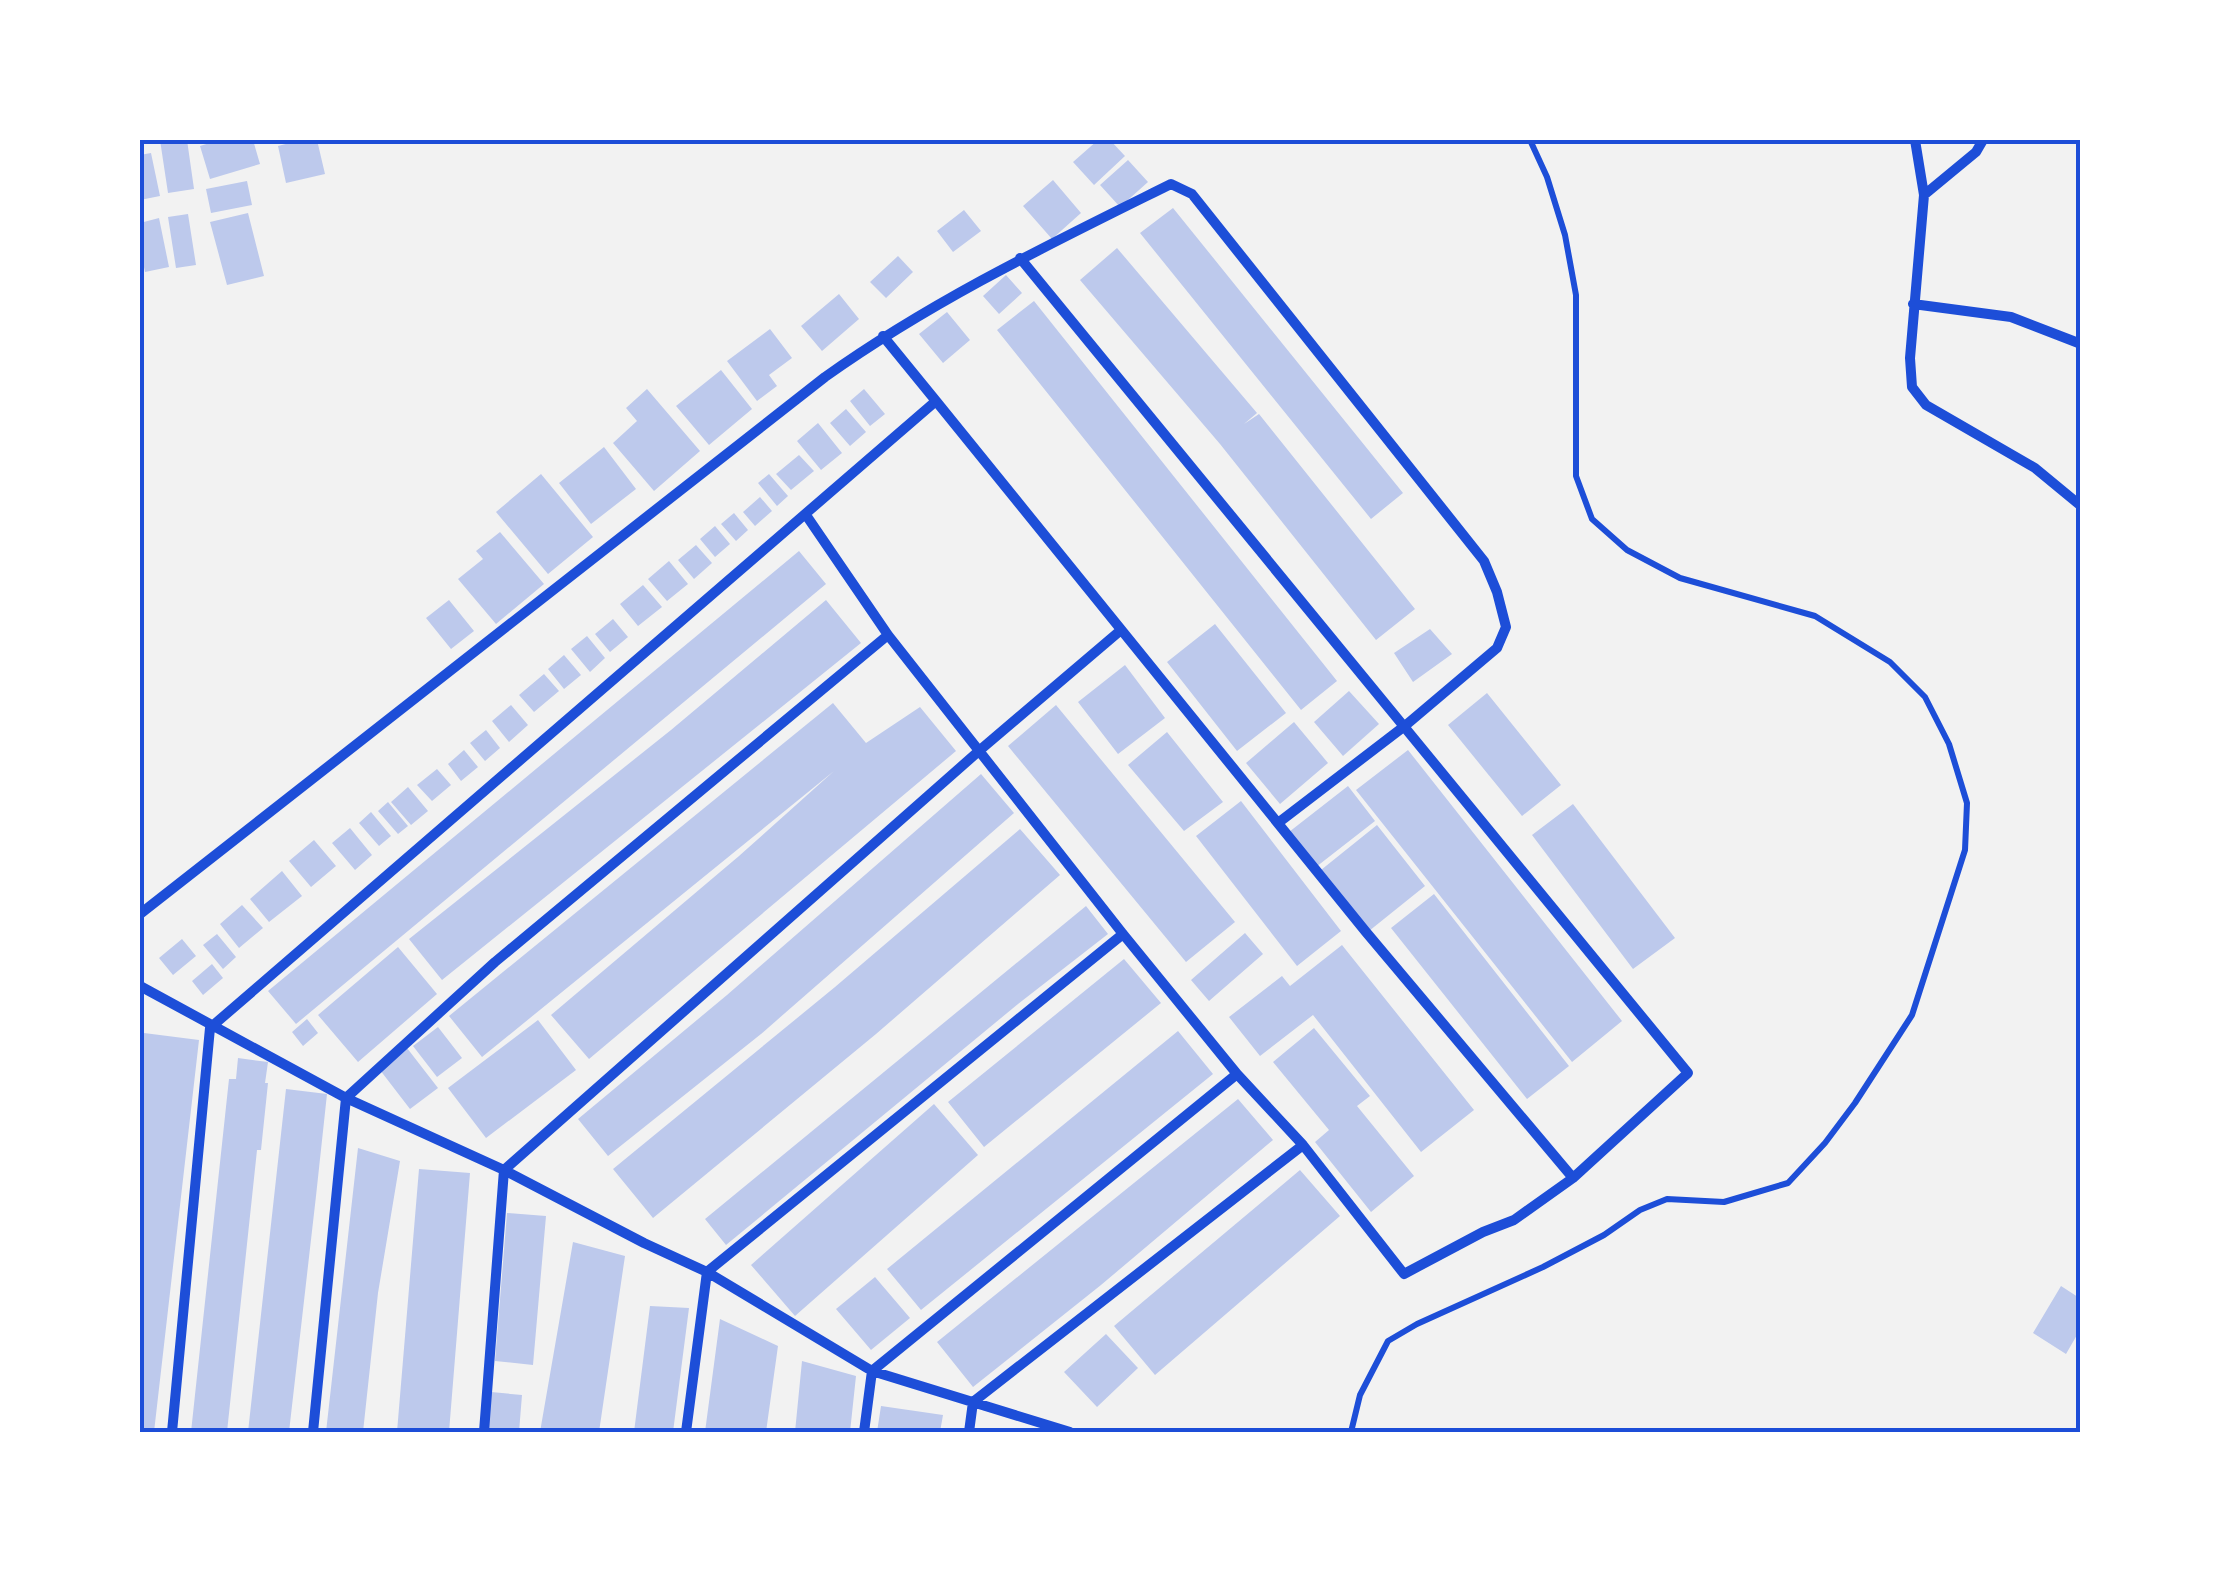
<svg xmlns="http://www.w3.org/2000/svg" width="2221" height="1572" font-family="Helvetica,sans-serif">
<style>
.building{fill:#bdc9ec}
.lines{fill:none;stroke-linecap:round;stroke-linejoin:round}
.path{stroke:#1d4ed8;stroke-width:6}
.minor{stroke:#1d4ed8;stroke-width:10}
.neatline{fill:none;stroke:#1d4ed8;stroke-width:4}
</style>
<rect width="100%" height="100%" fill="#f2f2f2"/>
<!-- building -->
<path class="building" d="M160,140h27l7,49 -26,4z
M219,140h34l7,24 -50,15 -10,-33z
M301,140h16l8,34 -39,9 -8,-37z
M1098,140h12l15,16 -31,29 -21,-23z
M151,153l9,43 -20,4v-45z
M1128,160l20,22 -28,25 -20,-22z
M1053,180l28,33 -29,26 -29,-33z
M247,181l5,24 -41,8 -5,-24z
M1173,208l230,285 -32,26 -231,-286z
M964,210l17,21 -28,21 -16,-21z
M248,213l16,63 -37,9 -17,-63z
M188,214l8,51 -20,3 -8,-51z
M159,218l10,49 -24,5 -5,-25v-24z
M1117,248l140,165 -13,11 15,-10 156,195 -39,31 -156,-196 -140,-164z
M898,256l15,16 -27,26 -16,-16z
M1006,275l16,18 -23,21 -16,-18z
M839,294l20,25 -37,32 -21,-25z
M1034,301l303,380 -36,29 -304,-380z
M947,312l23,28 -27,23 -24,-29z
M770,329l22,29 -23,17 8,11 -20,15 -30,-40z
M721,370l31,39 -43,36 -33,-39z
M647,389l53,62 -46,40 -41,-48 24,-22 -11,-13z
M864,389l21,25 -15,12 -20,-25z
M846,409l20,23 -16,14 -20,-23z
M818,423l24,30 -21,17 -24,-29z
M604,447l32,42 -45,35 -32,-41z
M799,455l15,16 -23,19 -15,-16z
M541,474l52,63 -45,37 -52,-62z
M769,474l19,22 -11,10 -19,-23z
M760,497l12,14 -17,15 -12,-14z
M734,513l14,17 -12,11 -15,-17z
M715,526l15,18 -15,13 -15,-18z
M500,532l44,52 -48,40 -38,-45 25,-20 -7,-8z
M696,545l16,18 -18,16 -16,-19z
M799,551l27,33 -530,440 -28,-33z
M669,561l19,23 -21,17 -19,-22z
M643,585l19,22 -24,19 -18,-22z
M449,600l25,31 -23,18 -25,-31z
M826,600l35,43 -419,337 -33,-41 262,-209z
M613,619l15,18 -18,15 -15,-18z
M1215,624l71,89 -49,38 -70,-89z
M1430,629l22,25 -39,28 -19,-29z
M587,636l18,22 -15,14 -19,-23z
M564,655l17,20 -17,14 -16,-20z
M1125,665l40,53 -47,36 -40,-52z
M544,674l15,17 -25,21 -15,-17z
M1349,691l30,33 -36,32 -29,-34z
M1487,693l74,92 -39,31 -74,-91z
M833,703l33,40 54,-36 36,44 -367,308 -38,-44 188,-159 95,-85 -352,286 -33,-41z
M511,705l17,20 -19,17 -17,-21z
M1056,705l179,217 -49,40 -178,-216z
M1294,722l34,41 -48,41 -34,-41z
M486,730l14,18 -15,13 -15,-18z
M1167,732l56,70 -39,29 -56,-66z
M464,750l14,17 -17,14 -13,-17z
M1408,750l214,271 -50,41 -216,-272z
M437,769l14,16 -19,16 -15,-16z
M981,774l33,39 -253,221 -153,122 -30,-37 149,-124z
M1348,786l27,35 -59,46 -27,-35z
M408,787l20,24 -17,14 -20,-23z
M1241,801l100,130 -44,35 -101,-130z
M388,802l20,24 -10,8 -20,-23z
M1573,804l102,134 -42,31 -101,-134z
M371,812l20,24 -12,10 -20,-23z
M1377,825l48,61 -56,45 -48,-61z
M350,828l22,27 -17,15 -23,-27z
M1020,829l40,46 -184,159 -223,184 -40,-49 222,-182z
M314,840l22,26 -25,21 -22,-26z
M282,871l20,25 -33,26 -19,-23z
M1434,894l135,172 -42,33 -136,-171z
M242,905l21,23 -24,20 -19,-24z
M1086,906l22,28 -90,70 -292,241 -21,-26z
M1245,933l18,21 -54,47 -18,-21z
M217,934l19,23 -13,12 -20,-24z
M182,939l14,17 -23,19 -14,-17z
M1342,945l132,165 -53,42 -108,-137 -53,41 -31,-39 53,-41 8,10z
M398,947l39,47 -79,68 -40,-47z
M1124,959l37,44 -177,144 -36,-45z
M212,964l11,14 -20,17 -11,-14z
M307,1019l11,14 -15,13 -11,-14z
M538,1020l38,50 -90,68 -38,-50z
M438,1027l24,31 -25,19 -24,-31z
M1314,1028l56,68 -13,10 57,70 -43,36 -56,-70 14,-12 -56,-68z
M1178,1031l35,43 -292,236 -34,-41z
M144,1033l55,7 -45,392h-14v-364z
M407,1048l31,40 -28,21 -30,-39z
M238,1058l30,4 -3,21h3l-7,67h-4l-30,282h-36l38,-353h7z
M286,1089l41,5 -11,102 -27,236h-41z
M1238,1099l35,41 -172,145 -128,102 -36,-45z
M934,1104l44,51 -183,161 -44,-51z
M358,1148l42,13 -22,132 -15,139h-37z
M419,1169l51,4 -21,259h-52z
M1300,1170l40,46 -185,159 -41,-49z
M507,1213l39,3 -13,149 -38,-4z
M573,1242l52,14 -26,176h-59z
M875,1277l35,41 -39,32 -35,-41z
M2061,1286l20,13v29l-15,26 -33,-21z
M650,1306l39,2 -16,124h-39z
M720,1319l58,27 -12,86h-61z
M1106,1334l32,34 -41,39 -33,-35z
M802,1361l54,15 -6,56h-55z
M491,1392l31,3 -3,37h-31z
M881,1406l62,9 -3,17h-63z"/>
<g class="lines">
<!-- path -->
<path class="path" d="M1351,1432l9,-37 28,-54 29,-17 126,-57 61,-32 36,-25 27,-11 57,3 64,-19 37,-40 30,-40 57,-88 53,-165 2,-47 -18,-59 -24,-47 -35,-35 -75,-46 -135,-38 -53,-28 -35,-31 -16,-43v-181l-11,-60 -18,-58 -17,-37"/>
<!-- minor -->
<path class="minor" d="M1915,140l9,55 -14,163 2,29 14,18 109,63 46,38
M1924,195l52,-43 7,-12
M1913,304l98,13 70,27
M936,401l430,531 207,246
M806,515l82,120 235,299 114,140 66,71 101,129 79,-42 31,-12 59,-42 115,-105 -668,-815
M140,914l685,-537c108,-77 227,-134 346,-193l21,10 292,367 13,31 9,35 -9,21 -91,77 -128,98
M140,986l206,112 158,72 140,73 63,29 165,99 198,61
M172,1432l38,-404 726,-627 -53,-65
M313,1432l33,-334 149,-136 393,-327
M484,1432l20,-262 476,-420 141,-120
M686,1432l21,-160 416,-338
M864,1432l8,-61 365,-297
M969,1432l4,-30 330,-257"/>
</g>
<!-- border -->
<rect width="2221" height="1572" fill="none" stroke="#ffffff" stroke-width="285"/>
<rect x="142" y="142" width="1936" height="1288" class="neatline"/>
</svg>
